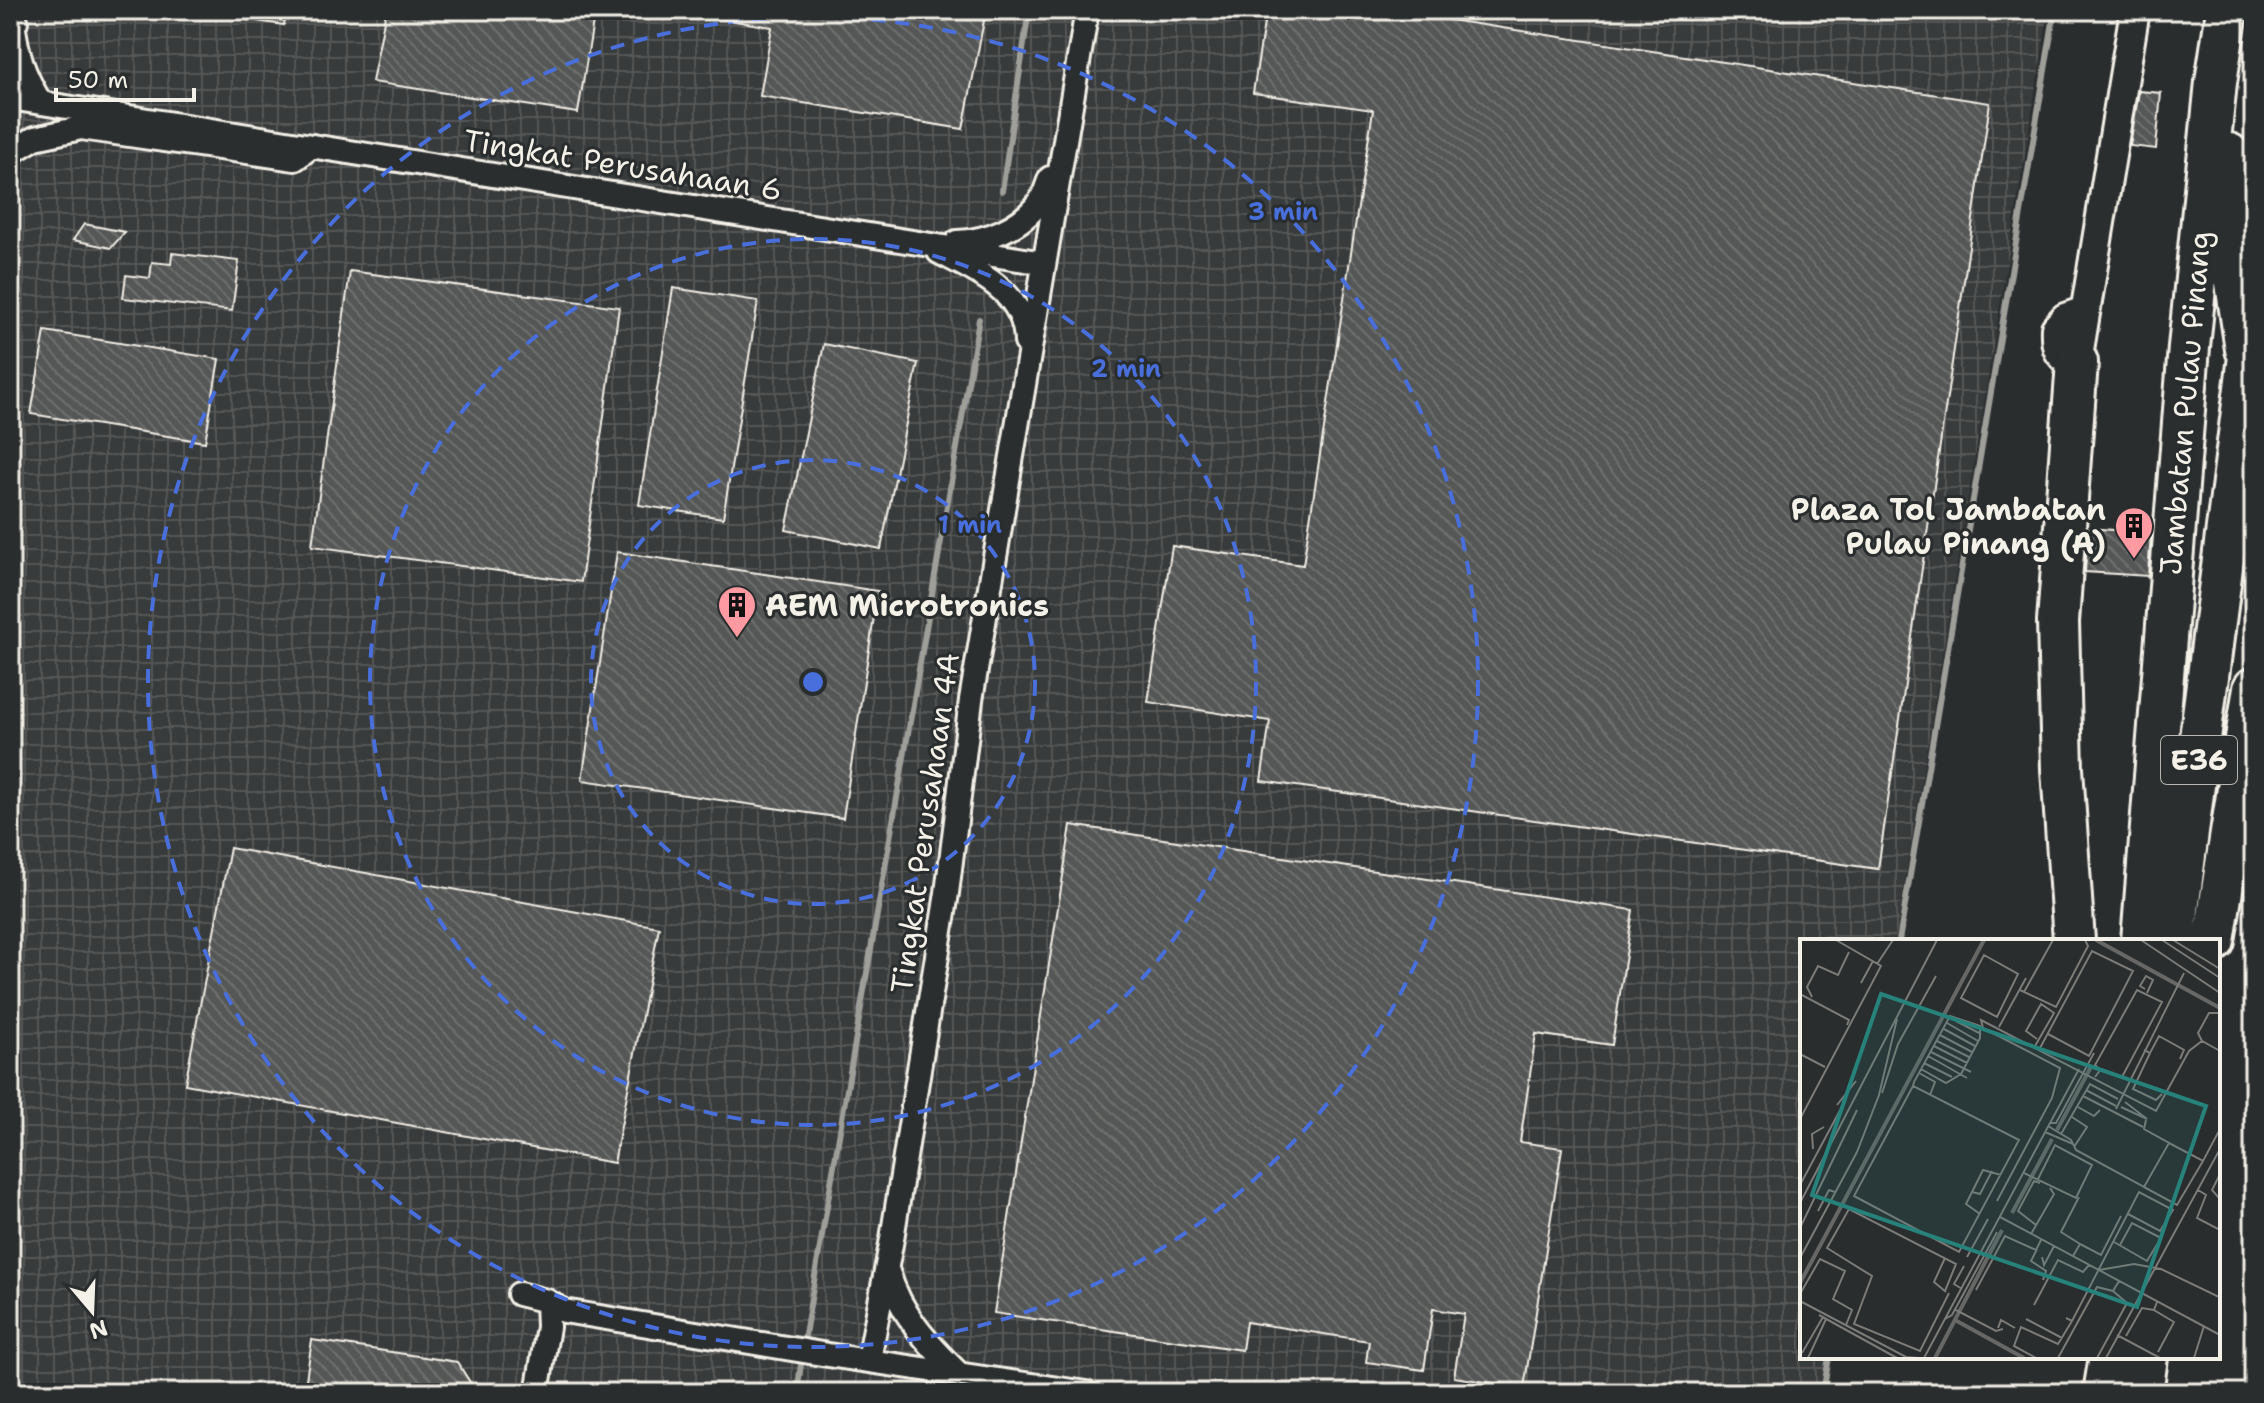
<svg xmlns="http://www.w3.org/2000/svg" width="2264" height="1403" font-family="'Shantell Sans',sans-serif">
<style>
.industrial{fill:url(#industrial-grid)}
.lines{fill:none;stroke-linecap:round;stroke-linejoin:round}
.stream{stroke:#9f9f9a;stroke-width:6}
.building{fill:url(#building-back-hatch);stroke:#f4f1e8;stroke-width:2}
.minor-casing{stroke:#f4f1e8;stroke-width:28}
.tertiary-casing{stroke:#f4f1e8;stroke-width:34}
.motorway-casing{stroke:#f4f1e8;stroke-width:46}
.minor{stroke:#2a2d2e;stroke-width:22}
.tertiary{stroke:#2a2d2e;stroke-width:28}
.motorway{stroke:#2a2d2e;stroke-width:40}
.ring{fill:none;stroke:#486fdb;stroke-width:4;stroke-dasharray:14 10}
.labels{text-anchor:middle;dominant-baseline:central;stroke-width:6;stroke-linejoin:round;paint-order:stroke}
.shield{fill:#2a2d2e;stroke:#b7b6b0;stroke-width:2}
.shield-label{font-size:28px;font-weight:bold;fill:#f4f1e8}
.street-label{font-size:30px;fill:#f4f1e8;stroke:#2a2d2e}
.poi-label{font-size:30px;font-weight:bold;fill:#f4f1e8;stroke:#2a2d2e;text-anchor:end}
.inset-river{fill:none;stroke:#676866;stroke-width:4}
.inset-road{fill:none;stroke:#7b7b78;stroke-width:2}
.view{fill:#26827a;fill-opacity:0.15;stroke:#26827a;stroke-width:4}
.inset-edge{fill:none;stroke:#f4f1e8;stroke-width:4}
.centre{fill:#486fdb;stroke:#2a2d2e;stroke-width:4}
.ring-label{font-size:24px;text-anchor:middle;font-weight:bold;fill:#486fdb;stroke:#2a2d2e;stroke-width:6;stroke-linejoin:round;paint-order:stroke}
</style>
<defs>
<pattern id="industrial-grid" width="8" height="8" patternUnits="userSpaceOnUse" patternTransform="scale(2)"><rect width="8" height="8" fill="#373a3a"/><path d="M0 4h8M4 0v8" fill="none" stroke="#555756"/></pattern>
<pattern id="building-back-hatch" width="6" height="6" patternUnits="userSpaceOnUse" patternTransform="scale(2)"><rect width="6" height="6" fill="#555756"/><path d="M-1 5l2 2M0 0l6 6M5-1l2 2" fill="none" stroke="#6e706e"/></pattern>
</defs>
<rect width="100%" height="100%" fill="#2a2d2e"/>
<filter id="ink" filterUnits="userSpaceOnUse"><feTurbulence type="fractalNoise" baseFrequency=".0125" numOctaves="2"/><feDisplacementMap in="SourceGraphic" scale="16" xChannelSelector="R" yChannelSelector="G"/><feConvolveMatrix kernelMatrix="1 2 1 2 8 2 1 2 1" color-interpolation-filters="sRGB"/></filter>
<g filter="url(#ink)">
<!-- industrial -->
<path class="industrial" d="M10,10h2039l-154,931h-93v416h24l-6,36h-1810z"/>
<g class="lines">
<!-- stream -->
<path class="stream" d="M1002,191l27,-181
M1899,941l156,-931
M803,1346l176,-1027
M797,1393l5,-36
M1823,1393l6,-36"/>
</g>
<!-- building -->
<path class="building" d="M243,10h43l-2,15 -41,-6z
M386,10h209l-17,103 -206,-31z
M716,10h270l-23,119 -203,-33 12,-69 -56,-9z
M1266,10h119l605,93 -112,766 -617,-88 9,-60 -122,-19 24,-156 131,19 70,-455 -120,-17z
M2139,91l22,2 -5,56 -26,-3z
M84,224l41,8 -14,16 -38,-8z
M172,253l67,8 -7,50 -109,-13 3,-23 24,3 2,-16 19,2z
M350,271l269,36 -38,275 -269,-36z
M673,288l85,13 -35,217 -84,-13z
M45,331l174,28 -14,83 -174,-28z
M824,344l94,19 -37,186 -95,-19z
M2088,528l63,5 -3,43 -63,-4z
M617,552l261,39 -35,227 -261,-38z
M1071,825l562,85 -21,135 -76,-11 -16,108 42,6 -38,240 -70,-11 10,-63 -31,-5 -9,61 -58,-8 3,-21 -123,-19 -4,28 -248,-37z
M230,848l429,79 -45,236 -429,-79z
M312,1340l145,22 20,31h-173z"/>
<g class="lines">
<!-- minor casing -->
<g class="minor-casing">
<path id="minor" d="M13,21c4,34 10,52 27,81
M10,98l1034,165
M10,153l25,-15 46,-10 214,31 17,-13
M957,242c30,-1 65,-15 83,-41 5,-6 7,-16 10,-23
M939,252c38,20 86,39 87,90
M888,1272c13,43 39,71 72,103
M519,1294l28,7 17,10 264,44 258,38
M869,1360l23,-121 55,-346 24,-193 116,-690
M537,1393l11,-66 -1,-26"/>
</g>
<!-- tertiary casing -->
<g class="tertiary-casing">
<path id="tertiary" d="M10,25l3,-4
M2085,311l-20,7 -9,10c-1,19 2,31 21,34l58,-352"/>
</g>
<!-- motorway casing -->
<g class="motorway-casing">
<path id="motorway" d="M2229,154l3,102 14,93
M2074,941l-12,-172 -4,-147 19,-260
M2142,941l47,-594 27,-265 11,-72
M2174,941l80,-623
M2214,941l40,-253
M2104,1393l6,-36
M2142,1393l5,-36"/>
</g>
<!-- minor -->
<use href="#minor" class="minor"/>
<!-- tertiary -->
<use href="#tertiary" class="tertiary"/>
<!-- motorway -->
<use href="#motorway" class="motorway"/>
</g>
</g>
<!-- distance rings -->
<g class="ring">
<circle cx="813" cy="682" r="222"/>
<circle cx="813" cy="682" r="443"/>
<circle cx="813" cy="682" r="665"/>
</g>
<!-- icons -->
<defs>
<g id="building-pin" transform="scale(2)"><path d="M0 17L-7.5 6A9.5 9.5 0 1 1 7.5 6Z" fill="#ff9aa2" stroke="#2a2d2e"/><path d="M-4-6H4V6H1V3H-1V6H-4ZM-2.5-4.3h1.7v1.8h-1.7ZM.8-4.3h1.7v1.8H.8ZM-2.5-1h1.7V.8h-1.7ZM.8-1h1.7V.8H.8Z" fill="#111"/></g>
</defs>
<g fill-rule="evenodd">
<use href="#building-pin" x="2134" y="526"/>
<use href="#building-pin" x="737" y="605"/>
</g>
<g class="labels">
<!-- shield labels -->
<rect class="shield" x="2161" y="736" width="76" height="48" rx="6"/>
<g class="shield-label">
<text x="2199" y="760">E36</text>
</g>
<!-- street labels -->
<g class="street-label">
<text transform="translate(623 165) rotate(9)">Tingkat Perusahaan 6</text>
<text transform="translate(2185 403) rotate(-85)">Jambatan Pulau Pinang</text>
<text transform="translate(925 823) rotate(-82)">Tingkat Perusahaan 4A</text>
</g>
<!-- poi labels -->
<g class="poi-label">
<text x="2106" y="509">Plaza Tol Jambatan<tspan x="2106" dy="34">Pulau Pinang (A)</tspan></text>
<text x="765" y="605" text-anchor="start">AEM Microtronics</text>
</g>
</g>
<!-- overview -->
<g transform="translate(1800 939)">
<rect width="420" height="420" fill="#2a2d2e"/>
<path class="inset-river" d="M296,1l124,68M257,191l35,-65M212,274l40,-74M0,344l184,-343M155,381l69,38M135,419l67,-128"/>
<path class="inset-road" d="M341,1l79,53M362,1l58,38M373,1l47,29M184,16l34,19 -21,43 -36,-19zM77,25l16,-24M61,44l12,-22M345,50l-5,-3 6,-10 7,4 -6,13M220,51l36,17 32,-61 -3,-6M224,53l29,-52M0,55l49,26 -2,5M12,58l-5,-10 11,-21 20,9 11,-23M156,82l25,13M147,84l31,18M199,88l27,-49M144,90l31,17M140,96l32,17M137,102l32,16M402,102l-4,-8 11,-20h11M134,107l33,17M235,107l19,-33 -13,-9 -15,27 11,8M240,109l52,-97 41,20 -44,85 -41,-22M344,111l6,3 9,-17 25,14 -4,9M131,113l40,20M350,114l-17,36 23,11 6,-6M0,115l25,13M128,117l39,22M124,124l28,14M119,134l16,9 -5,13M295,138l6,-8 21,8 40,-75 -25,-12 -42,75 5,5M113,147l-59,110 105,56 60,-112 -106,-54 1,-4 36,-66 30,10v12l-19,36 -15,9 -25,-14M286,151l30,16M82,154l16,-49 38,-68M283,157l60,31M37,166l19,-24M278,168l16,9 6,-6M321,168l26,12 -22,-17M316,170l68,-136M272,178l15,10 -13,20M0,180l81,-153 -45,-26M250,184h6l38,-70M248,187l23,14 5,10 68,37 25,-44 -25,-14 2,-9M245,193l28,12M261,195l29,-50 28,15M369,204l34,18 17,-32M13,210l-1,-15 12,-7M57,213l22,-57 18,-76M224,234l52,25 16,-33 -37,-20 -17,34M420,235l-8,16 8,9M0,246l45,-84M344,248l33,18 26,-44M398,251l8,5 -9,23 23,12M172,253l8,2 12,-23M197,262l55,-103 8,-30 -77,-40 -2,-8 175,91 33,-60 13,-10 18,10M0,264l137,-263M18,272l11,-21 6,2M180,275l-14,-10 17,-34 18,5M200,278l220,118M236,286l-18,-14 16,-30 6,2M0,289l57,-118M231,295l23,-40 -4,-6M314,303l33,19 14,-23 -29,-15 -12,22M280,305l21,11 20,-39M237,310l-6,12 15,10 -3,9M273,317l7,-12 -19,-12 18,-35M167,318l21,-38M242,318l2,8 10,-19M0,319l57,-106M145,319l-11,24 12,10M299,331l35,-6 27,5 58,28M162,350l-8,-5 10,-18M176,351l29,-54 31,14 5,-10M145,352l11,-27 -107,-55 -22,39 45,28 -18,48 66,27 29,-58M0,355l20,-35 25,12 -12,28 19,11 -6,15M0,362l106,56 13,1M357,363l-3,8 20,12 -16,30M234,366l24,-45 25,12 6,-7M154,370l42,22 7,-2M19,376l78,43M266,379l6,3 67,-129 34,18 -13,21 -32,-17M145,380l7,-4 45,-83M226,380l36,19M198,389l3,-8 14,8M317,396l43,23M326,397l16,-28 12,2M2,414l21,-36M8,419l18,-39M124,419l155,-289M236,419l-22,-12 7,-19 37,17 14,-23M258,419l39,-71 16,4M297,419l30,-55 -14,-12 6,-10M306,419l114,-209M394,419l10,-32"/>
<path class="view" d="M81,55l325,112 -69,201 -325,-112z"/>
<rect width="420" height="420" class="inset-edge"/>
</g>
<circle cx="813" cy="682" r="12" class="centre"/>
<g class="ring-label">
<text x="1283" y="220">3 min</text>
<text x="1126" y="377">2 min</text>
<text x="970" y="533">1 min</text>
</g>
<!-- margin -->
<rect width="2264" height="1403" fill="none" stroke="#2a2d2e" stroke-width="40"/>
<rect x="20" y="20" width="2224" height="1363" fill="none" stroke="#f4f1e8" stroke-width="3" filter="url(#ink)"/>
<!-- north arrow -->
<g transform="translate(92 1311) rotate(161)" stroke="#2a2d2e" stroke-width="6" paint-order="stroke">
<path d="M0-6L14 30L0 20L-14 30Z" fill="#f4f1e8"/>
<text y="-12" font-size="22" font-weight="bold" text-anchor="middle" fill="#f4f1e8">N</text>
</g>
<!-- scale -->
<path d="M56 88v12h138v-12" fill="none" stroke="#f4f1e8" stroke-width="4"/>
<text x="68" y="88" font-size="24" fill="#f4f1e8" stroke="#2a2d2e" stroke-width="6" paint-order="stroke">50 m</text>
</svg>
